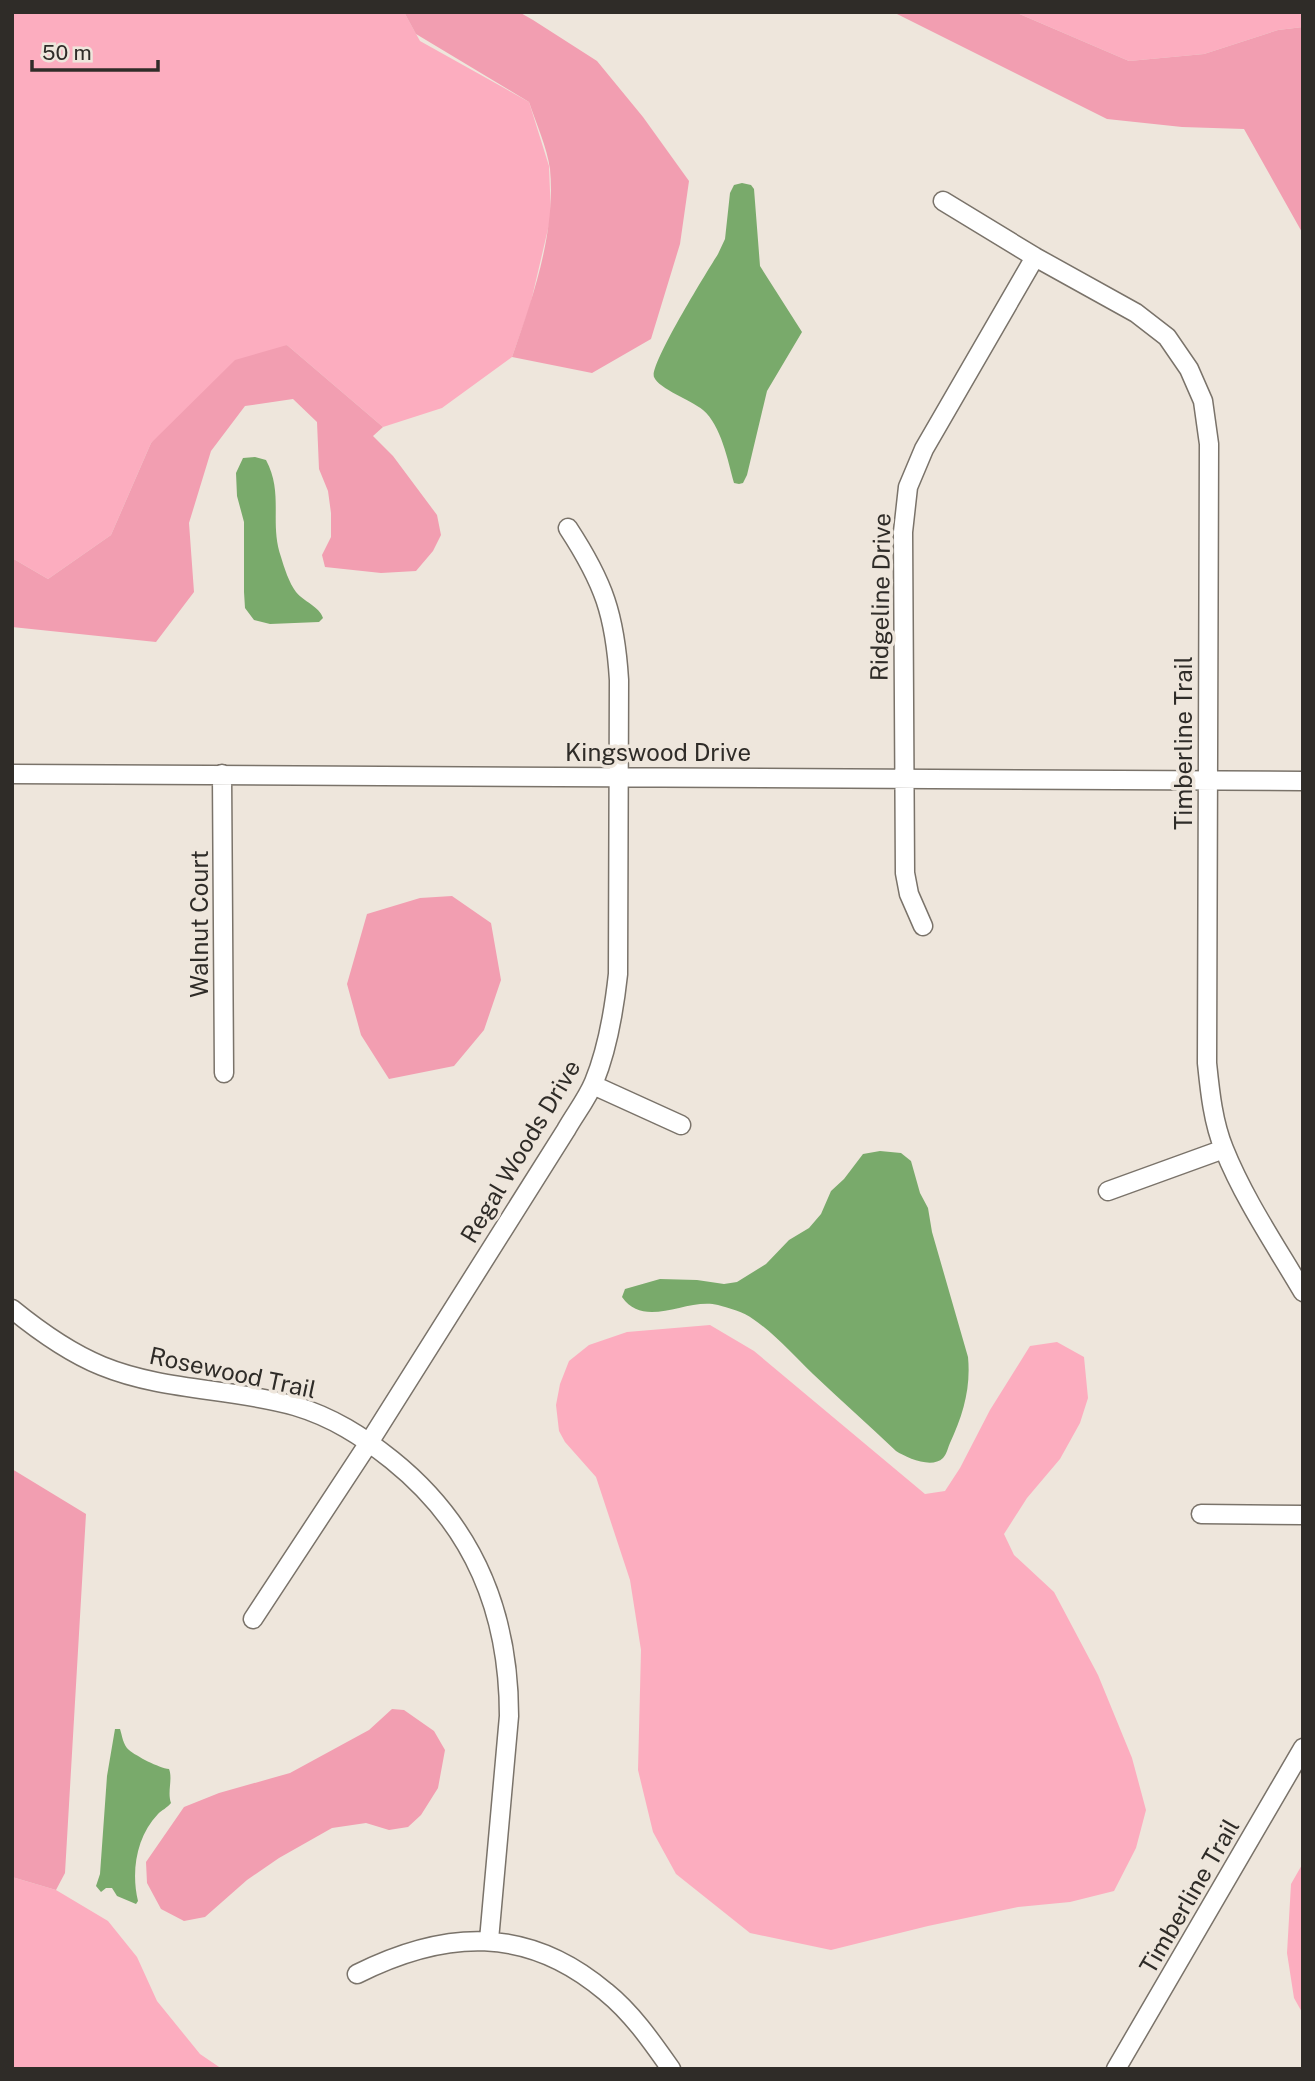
<svg xmlns="http://www.w3.org/2000/svg" width="1315" height="2081" font-family="'Public Sans',sans-serif">
<style>
.green{fill:#fcadbf}
.forest{fill:#f29eb1}
.water{fill:#79aa6b}
.lines{fill:none;stroke-linecap:round;stroke-linejoin:round}
.minor-casing{stroke:#7a736a;stroke-width:21}
.minor{stroke:#fff;stroke-width:18}
.labels{text-anchor:middle;dominant-baseline:central;stroke-width:7;stroke-linejoin:round;paint-order:stroke}
.street-label{font-size:24px;fill:#2f2c28;stroke:#eee6dc}
</style>
<rect width="100%" height="100%" fill="#eee6dc"/>
<!-- green -->
<path class="green" d="M12,12h392l16,29 109,61 20,64 2,50 -21,90 -18,51 -70,51 -59,19 -96,-82 -136,98 -40,92 -63,44 -36,-21z
M1015,12h288v15l-25,3 -74,24 -75,7z
M710,1325l44,26 171,143 20,-3 15,-23 30,-58 40,-64 27,-4 27,15 4,41 -8,25 -20,36 -33,39 -23,36 10,21 40,37 44,83 34,83 14,52 -10,38 -22,43 -44,11 -52,5 -90,19 -97,24 -81,-17 -74,-59 -23,-42 -15,-62 3,-120 -11,-70 -34,-103 -31,-35 -6,-11 -3,-26 4,-21 9,-23 20,-16 38,-13z
M1303,1863v151l-9,-16 -7,-45 4,-69z
M12,1877l44,13 52,31 29,36 20,44 43,53 22,15h-210z"/>
<!-- forest -->
<path class="forest" d="M404,12h115l14,8 64,41 46,56 46,64 -9,63 -29,95 -59,34 -80,-16c21,-60 44,-125 38,-188 -3,-22 -14,-46 -21,-67l-113,-68z
M893,12h122l114,49 75,-7 74,-24 25,-3v207l-59,-105 -62,-2 -75,-8z
M287,345l96,82 -10,9 20,20 44,59 4,20 -8,16 -17,20 -35,2 -56,-6 -3,-12 9,-18v-24l-3,-22 -9,-22 -2,-47 -24,-23 -48,7 -34,45 -22,72 5,69 -38,50 -144,-15v-69l36,21 63,-44 40,-92 84,-83z
M452,896l39,27 10,57 -17,50 -30,36 -65,13 -28,-44 -14,-51 20,-70 53,-16z
M12,1469l74,45 -21,359 -9,17 -44,-13z
M392,1709l12,1 30,21 11,19 -7,38 -17,27 -13,12 -19,3 -23,-7 -34,5 -53,30 -32,22 -42,37 -21,4 -23,-12 -14,-26 -1,-21 38,-55 35,-14 71,-20 79,-43z"/>
<!-- water -->
<path class="water" d="M742,183l9,2 3,4 6,77 42,66 -35,59 -20,84 -4,8 -4,1 -5,-1c-6,-22 -13,-58 -31,-73 -12,-10 -44,-21 -49,-33 -5,-12 54,-107 64,-123l7,-15 5,-46 4,-8z
M255,457l11,3c18,34 3,62 15,97 3,10 8,26 15,35 8,10 23,14 27,26l-4,4 -49,2 -16,-4 -9,-12 -1,-16v-70l-7,-26 -1,-23 7,-15z
M880,1151l21,2 10,8 9,32 8,15 4,24 36,125c3,31 -5,58 -18,86 -2,4 -3,11 -7,15 -11,11 -36,0 -47,-7 -27,-26 -56,-51 -83,-77 -19,-18 -38,-40 -60,-55 -9,-7 -24,-11 -35,-14 -31,-8 -73,25 -96,-8l3,-8 35,-10 37,1 27,4 13,-2 29,-18 23,-24 20,-12 12,-14 10,-23 13,-12 19,-25z
M115,1729h5c2,6 3,16 9,21 7,6 30,18 40,19 4,10 -2,23 2,34 -4,5 -9,7 -13,11 -22,23 -27,58 -20,87l-2,3 -19,-8 -5,-8h-6l-5,4 -5,-6 4,-12 7,-98z"/>
<g class="lines">
<!-- minor casing -->
<g class="minor-casing">
<path id="minor" d="M943,201l92,56 101,56 31,24 22,32 14,32 6,43 -2,619c3,29 6,59 17,86 20,50 52,97 79,143
M12,774l1291,7
M222,774l2,299
M923,926l-14,-32 -4,-21 -2,-341 5,-45 16,-38 111,-192
M593,1085l88,40
M1108,1191l116,-42
M12,1309c27,22 58,44 90,57 61,25 130,22 193,40 37,11 67,30 97,54 82,66 117,152 117,256l-20,224
M1201,1514l102,1
M253,1619l117,-178 196,-311c9,-16 21,-31 28,-48 14,-34 20,-71 24,-108l1,-294c-4,-65 -15,-97 -51,-152
M357,1974c88,-44 170,-49 249,18 26,21 46,50 65,77
M1116,2069l187,-321"/>
</g>
<!-- minor -->
<use href="#minor" class="minor"/>
</g>
<g class="labels">
<!-- street labels -->
<g class="street-label">
<text transform="translate(880 597) rotate(-89)">Ridgeline Drive</text>
<text transform="translate(1183 743) rotate(-90)">Timberline Trail</text>
<text x="658" y="752">Kingswood Drive</text>
<text transform="translate(199 924) rotate(-90)">Walnut Court</text>
<text transform="translate(520 1151) rotate(-59)">Regal Woods Drive</text>
<text transform="translate(233 1372) rotate(12)">Rosewood Trail</text>
<text transform="translate(1189 1896) rotate(-60)">Timberline Trail</text>
</g>
</g>
<!-- border -->
<rect width="1315" height="2081" fill="none" stroke="#2f2c28" stroke-width="28"/>
<!-- scale -->
<path d="M32 60v10h126v-10" fill="none" stroke="#2f2c28" stroke-width="3.5"/>
<text x="42" y="60" font-size="21" fill="#2f2c28" stroke="#eee6dc" stroke-width="5" paint-order="stroke">50 m</text>
</svg>
